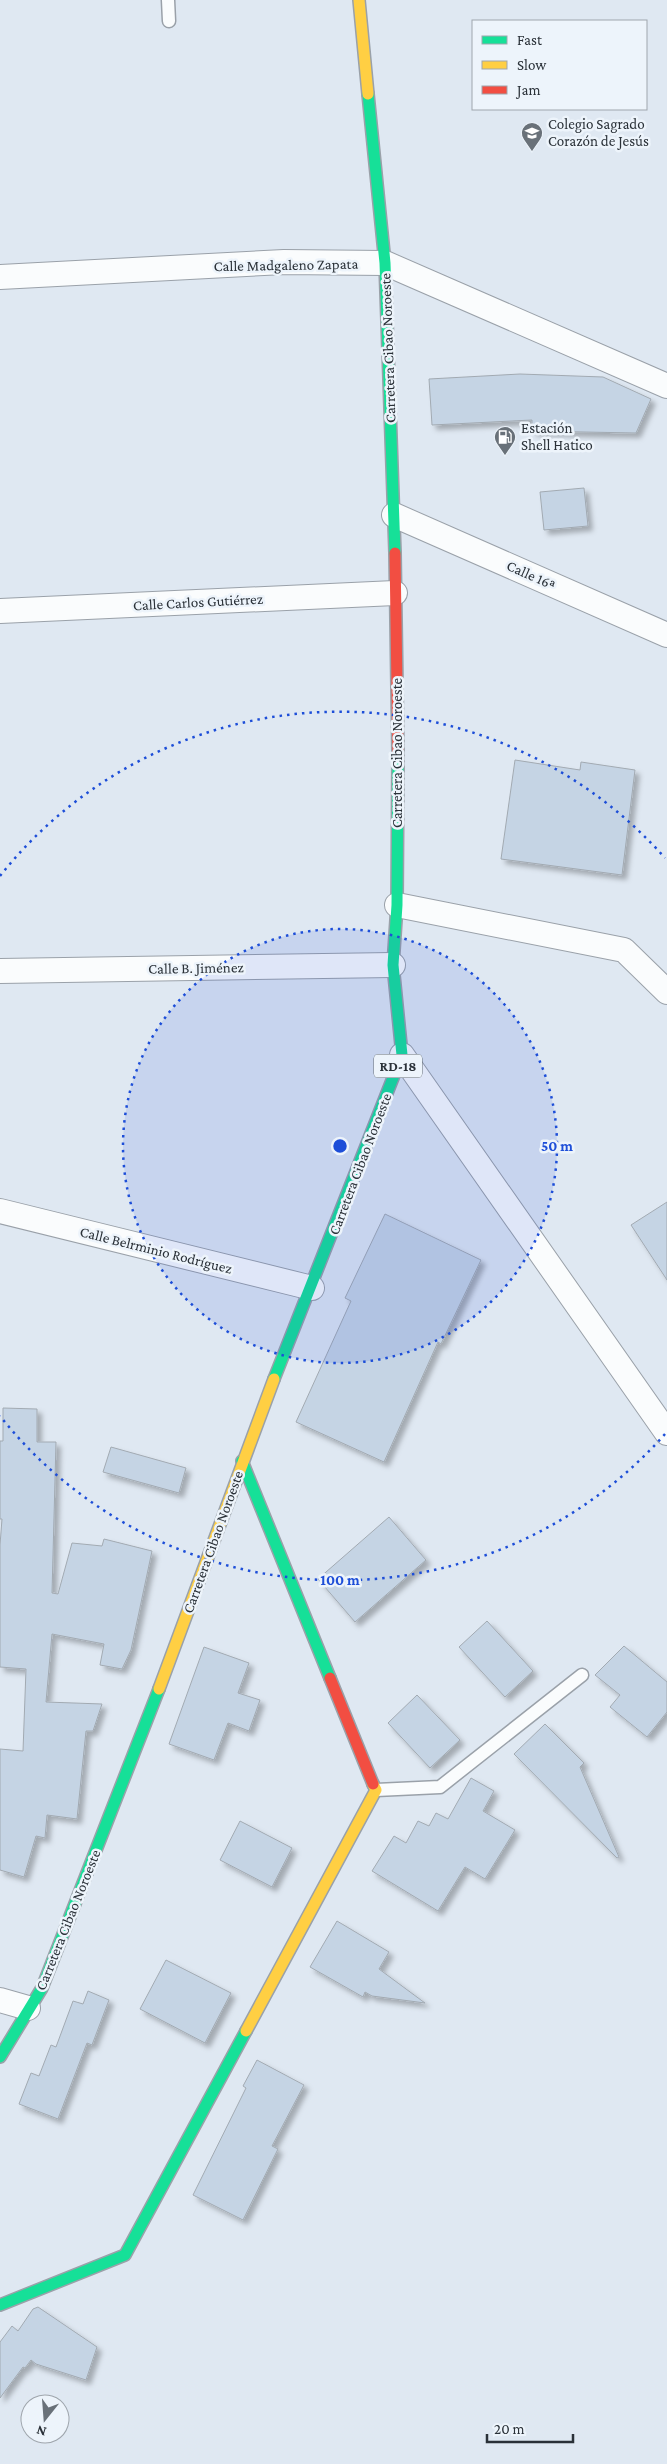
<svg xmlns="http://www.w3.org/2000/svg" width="667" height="2464" font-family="'Crimson Pro',serif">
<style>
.building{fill:#c5d4e4;stroke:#a2aab2;filter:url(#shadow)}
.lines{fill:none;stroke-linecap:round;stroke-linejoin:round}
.lane-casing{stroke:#9aa1a9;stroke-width:15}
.street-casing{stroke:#9aa1a9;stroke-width:26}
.fast-casing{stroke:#9aa1a9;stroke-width:14}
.slow-casing{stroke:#9aa1a9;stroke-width:14}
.jam-casing{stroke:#9aa1a9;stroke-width:14}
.lane{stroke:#fafcfd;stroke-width:12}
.street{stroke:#fafcfd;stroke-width:24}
.fast{stroke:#16e098;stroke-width:11}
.slow{stroke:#ffcf43;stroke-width:11}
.jam{stroke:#f24e42;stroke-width:11}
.ring{fill:none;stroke:#1d4ed8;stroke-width:2.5;stroke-dasharray:2.5 5}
.labels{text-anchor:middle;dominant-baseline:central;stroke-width:5;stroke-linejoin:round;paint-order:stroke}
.shield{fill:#edf4fb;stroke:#646c72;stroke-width:1}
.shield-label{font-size:14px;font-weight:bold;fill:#2a3138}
.poi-label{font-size:15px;fill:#2a3138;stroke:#edf4fb;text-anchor:start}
.street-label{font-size:15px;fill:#2a3138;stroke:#edf4fb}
.centre{fill:#1d4ed8;stroke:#edf4fb;stroke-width:2.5}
.ring-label{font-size:15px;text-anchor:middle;font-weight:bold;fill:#1d4ed8;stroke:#edf4fb;stroke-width:5;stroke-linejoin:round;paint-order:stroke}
</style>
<defs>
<filter id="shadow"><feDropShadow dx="4.5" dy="4.5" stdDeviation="2.5" flood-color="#0004"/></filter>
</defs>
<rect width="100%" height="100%" fill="#dfe8f2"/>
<!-- building -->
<path class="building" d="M520,374l83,3 48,22 -15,34 -104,-2v-11l-100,5 -3,-46z
M584,488l4,38 -44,4 -4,-38z
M515,760l65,10 1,-8 54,8 -13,105 -121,-16z
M667,1202v78l-36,-55z
M385,1214l96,46 -40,84 -3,-2 -54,120 -88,-40 55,-121 -6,-3z
M3,1408l34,1v33h19l-4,151 6,1 14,-51 30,3 2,-7 48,12 -21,99 -9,19 -22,-4 4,-21 -52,-10 -6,68 56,2 -9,27h-7l-9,88 -30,-4 -2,23 -9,-2 -12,41 -24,-7v-121l23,2 3,-82 -26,-2v-122l2,-26h-2v-78h3z
M111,1447l75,21 -7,25 -76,-21z
M389,1517l37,43 -71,62 -37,-43z
M487,1621l46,50 -28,26 -46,-50z
M624,1646l43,36v30l-20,25 -37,-30 10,-12 -25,-20z
M204,1647l45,16 -11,30 22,7 -11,31 -21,-8 -14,37 -45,-16z
M417,1695l43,45 -30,28 -42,-45z
M545,1724l39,39 -4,4 39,90 -2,1 -103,-104z
M471,1778l23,13 -11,20 32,19 -30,49 -20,-12 -27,44 -66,-40 22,-35 12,7 12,-22 11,5 7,-13 12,6z
M240,1821l52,27 -20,39 -52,-27z
M337,1921l52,31 -10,17 46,34 -53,-7 -7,-4 -2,5 -53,-30z
M166,1960l65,33 -26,50 -65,-34z
M88,1991l21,9 -17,45 -5,-2 -29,76 -39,-15 12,-31 8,3 12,-31 5,2 17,-46 10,3z
M257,2060l47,25 -32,61 6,3 -35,71 -50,-25 53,-107 -3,-2z
M38,2307l59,40 -11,33 -50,-16 -5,-4 -6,8 -2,-1 -23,31v-56l12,-16 6,5 15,-22z"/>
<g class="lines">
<!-- lane casing -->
<g class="lane-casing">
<path id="lane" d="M168,0l1,21
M376,1790l64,-3 142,-112"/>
</g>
<!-- street casing -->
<g class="street-casing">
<path id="street" d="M0,277l284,-15 101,1 282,123
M394,515l273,120
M0,611l395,-18
M397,905l227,45 43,42
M0,971l393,-6
M402,1055l265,378
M0,1211l312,77
M0,2000l28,8"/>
</g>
<!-- fast casing -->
<g class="fast-casing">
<path id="fast" d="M368,94l17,169 10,290
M274,1379l128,-324 -9,-90 4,-60 1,-150
M242,1461l88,217
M0,2057l42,-69 117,-299
M0,2305l125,-50 121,-224"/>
</g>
<!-- slow casing -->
<g class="slow-casing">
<path id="slow" d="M359,0l9,94
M159,1689l115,-310
M246,2031l130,-241 -3,-6"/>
</g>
<!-- jam casing -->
<g class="jam-casing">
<path id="jam" d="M395,553l3,202
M330,1678l43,106"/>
</g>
<!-- lane -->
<use href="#lane" class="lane"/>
<!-- street -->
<use href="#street" class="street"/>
<!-- fast -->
<use href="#fast" class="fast"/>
<!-- slow -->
<use href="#slow" class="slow"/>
<!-- jam -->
<use href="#jam" class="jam"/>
</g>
<!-- distance rings -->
<circle cx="340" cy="1146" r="217" fill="#1d4ed8" fill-opacity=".12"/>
<g class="ring">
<circle cx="340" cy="1146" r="217"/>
<path d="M665 1434A434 434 0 0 1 0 1416M0 876A434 434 0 0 1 665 858"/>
</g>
<!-- icons -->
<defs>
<g id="university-pin" transform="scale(1.125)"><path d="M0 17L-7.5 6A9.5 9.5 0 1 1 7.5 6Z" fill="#697179" stroke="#edf4fb"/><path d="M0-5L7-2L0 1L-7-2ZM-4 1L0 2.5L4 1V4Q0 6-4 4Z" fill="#fff"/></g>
<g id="fuel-pin" transform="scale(1.125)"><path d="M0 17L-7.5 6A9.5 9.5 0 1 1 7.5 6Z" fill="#697179" stroke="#edf4fb"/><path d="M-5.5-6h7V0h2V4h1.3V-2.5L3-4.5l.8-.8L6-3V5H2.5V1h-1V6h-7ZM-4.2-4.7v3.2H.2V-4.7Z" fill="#fff"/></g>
</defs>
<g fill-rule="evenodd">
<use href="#university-pin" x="532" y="133"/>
<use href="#fuel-pin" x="505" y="437"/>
</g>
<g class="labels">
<!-- shield labels -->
<rect class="shield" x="374" y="1054.5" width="48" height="23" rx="4"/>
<g class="shield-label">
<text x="398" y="1066">RD-18</text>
</g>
<!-- poi labels -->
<g class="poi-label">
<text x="548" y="124">Colegio Sagrado<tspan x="548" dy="17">Corazón de Jesús</tspan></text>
<text x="521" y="428">Estación<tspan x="521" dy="17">Shell Hatico</tspan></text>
</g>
<!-- street labels -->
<g class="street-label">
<text transform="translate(286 265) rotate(-1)">Calle Madgaleno Zapata</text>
<text transform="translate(388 348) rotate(-92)">Carretera Cibao Noroeste</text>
<text transform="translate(531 575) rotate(24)">Calle 16ª</text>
<text transform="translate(198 602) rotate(-3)">Calle Carlos Gutiérrez</text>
<text transform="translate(397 753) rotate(-90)">Carretera Cibao Noroeste</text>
<text transform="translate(196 968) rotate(-1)">Calle B. Jiménez</text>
<text transform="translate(360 1164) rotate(-69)">Carretera Cibao Noroeste</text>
<text transform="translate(156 1250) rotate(14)">Calle Belrminio Rodríguez</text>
<text transform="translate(213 1542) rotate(-70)">Carretera Cibao Noroeste</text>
<text transform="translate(68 1920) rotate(-68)">Carretera Cibao Noroeste</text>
</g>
</g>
<circle cx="340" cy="1146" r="8" class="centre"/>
<g class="ring-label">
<text x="557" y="1151">50 m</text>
<text x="340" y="1585">100 m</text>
</g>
<!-- legend -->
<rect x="472" y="20" width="175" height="90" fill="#edf4fb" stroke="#9fa6ad"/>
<rect x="482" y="36" width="25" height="8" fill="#16e098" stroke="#9fa6ad"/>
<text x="517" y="45" font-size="15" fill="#2a3138">Fast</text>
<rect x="482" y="61" width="25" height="8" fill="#ffcf43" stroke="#9fa6ad"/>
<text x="517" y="70" font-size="15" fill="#2a3138">Slow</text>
<rect x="482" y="86" width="25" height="8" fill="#f24e42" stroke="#9fa6ad"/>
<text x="517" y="95" font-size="15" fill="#2a3138">Jam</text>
<!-- north arrow -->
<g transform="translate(45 2419) rotate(197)"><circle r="24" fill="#edf4fb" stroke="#9fa6ad"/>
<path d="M0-4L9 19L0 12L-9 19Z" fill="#697179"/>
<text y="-8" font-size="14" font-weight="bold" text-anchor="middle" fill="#2a3138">N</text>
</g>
<!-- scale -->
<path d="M487 2434v8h86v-8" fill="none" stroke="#2a3138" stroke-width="2.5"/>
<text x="494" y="2434" font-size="15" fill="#2a3138" stroke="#edf4fb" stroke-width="4" paint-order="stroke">20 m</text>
</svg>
